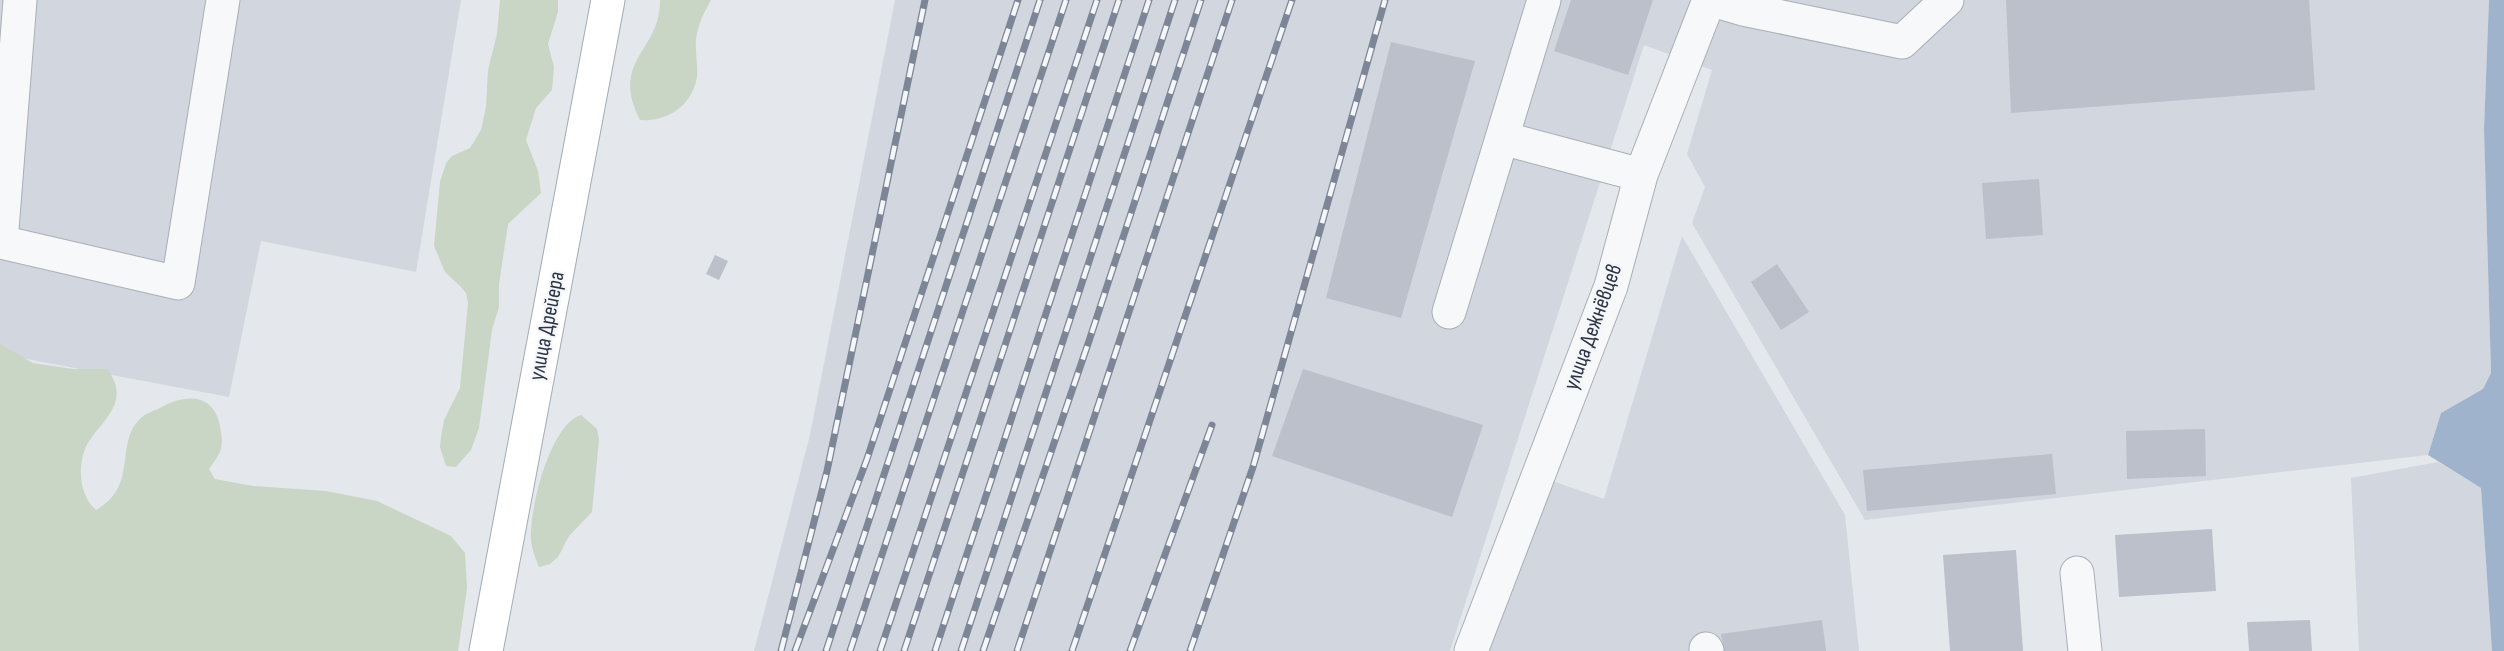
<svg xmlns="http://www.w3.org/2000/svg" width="2504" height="651" font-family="'Sofia Sans Condensed',sans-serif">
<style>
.built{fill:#d2d6de}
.green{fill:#c9d6c5}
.water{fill:#9fb4cc}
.building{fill:#bbc0ca}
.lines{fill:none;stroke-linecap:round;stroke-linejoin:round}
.minor-casing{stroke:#a9aeb7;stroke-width:35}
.major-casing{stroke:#a3abb8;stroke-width:35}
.minor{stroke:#f7f8fa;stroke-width:33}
.major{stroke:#fff;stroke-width:33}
.rail-casing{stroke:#7d8696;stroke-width:7}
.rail{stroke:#f4f6f9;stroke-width:4.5;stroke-dasharray:14;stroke-linecap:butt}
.labels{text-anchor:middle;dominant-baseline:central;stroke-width:4.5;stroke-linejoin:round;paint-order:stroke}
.street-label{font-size:22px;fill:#2b3445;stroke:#f4f6f9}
</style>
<rect width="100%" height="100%" fill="#e4e7ec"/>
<!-- built -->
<path class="built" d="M0,0h461l-45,272 -155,-31 -32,156 -229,-43z
M895,0h1594l-5,129 7,244 -8,16 -42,24 -13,42 -563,65 -173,-297 13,-36 -18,-33 25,-84 -68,-25 -194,606h-696l56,-216z
M1682,236l163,279 14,136h-375l63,-172 57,20z
M2438,462l43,26 11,163h-133l-8,-173z"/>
<!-- green -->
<path class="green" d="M500,0h58v12l-10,32 6,23 -2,23 -16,18 -10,32 12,31 3,22 -33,31 -9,60v23l-7,23 -13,98 -8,22 -15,17 -10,-1 -6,-19 1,-10 3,-17 16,-32 8,-85 -2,-10 -6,-7 -15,-14 -11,-26 6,-64 6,-19 6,-7 18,-8 11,-18 5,-23 2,-37 9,-36z
M660,0h51c-7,13 -13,24 -15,39 -1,13 2,26 1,38 -5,29 -30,45 -57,43 -31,-60 21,-69 20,-120z
M0,344l33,19 40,6h34c22,29 2,46 -15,68 -16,20 -15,57 4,73 43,-24 18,-66 44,-91 4,-5 14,-8 20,-11 22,-13 51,-16 59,14 2,8 4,19 2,27 -2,7 -8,14 -12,20l6,10 38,7 73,5 51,10 74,35 14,17 2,35 -9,63h-458z
M581,415l16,14 2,11 -7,72 -23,24 -11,21 -8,7 -11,3c-4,-9 -7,-18 -8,-27 -2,-30 19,-116 50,-125z"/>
<!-- water -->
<path class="water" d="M2489,0h15v651h-12l-11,-163 -53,-33 13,-42 42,-24 8,-16 -7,-244z"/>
<!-- building -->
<path class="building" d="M1571,0h82l-25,75 -74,-24z
M2006,0h303l6,90 -304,23z
M1391,42l84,19 -74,257 -75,-20z
M2039,179l4,56 -57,4 -4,-56z
M715,255l13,6 -9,19 -13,-6z
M1777,264l32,48 -28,18 -30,-48z
M1303,369l180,56 -31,92 -180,-61z
M2205,429l1,47 -79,3 -1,-48z
M2052,454l4,40 -189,17 -4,-41z
M2212,529l4,62 -97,6 -4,-62z
M2016,550l7,101h-73l-7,-96z
M1822,620l4,31h-102l-3,-17z
M2310,620l2,31h-63l-2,-29z"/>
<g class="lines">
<!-- minor casing -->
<g class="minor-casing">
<path id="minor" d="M20,0l-19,242 177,41 45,-283
M1712,0l31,9 159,33 45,-42
M1502,138l139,37
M1449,312l95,-312
M2077,573l8,78
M1706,649l1,2
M1471,651l140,-365 30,-111 68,-175"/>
</g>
<!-- major casing -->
<g class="major-casing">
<path id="major" d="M486,651l122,-651"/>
</g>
<!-- minor -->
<use href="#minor" class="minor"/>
<!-- major -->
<use href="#major" class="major"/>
<!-- rail casing -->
<g class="rail-casing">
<path id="rail" d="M781,651l46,-180 98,-471
M795,651l72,-192 151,-459
M826,651l214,-651
M850,651l216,-651
M880,651l217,-651
M904,651l215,-651
M935,651l214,-651
M961,651l214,-651
M983,651l107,-313 111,-338
M1017,651l215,-651
M1072,651l220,-651
M1130,651l82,-226
M1190,651l63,-184 132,-467"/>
</g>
<!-- rail -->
<use href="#rail" class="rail"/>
</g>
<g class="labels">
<!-- street labels -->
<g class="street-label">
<text transform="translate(547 326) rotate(-79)">улица Дрейера</text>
<text transform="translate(1593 327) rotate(-70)">улица Дежнёвцев</text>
</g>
</g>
</svg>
